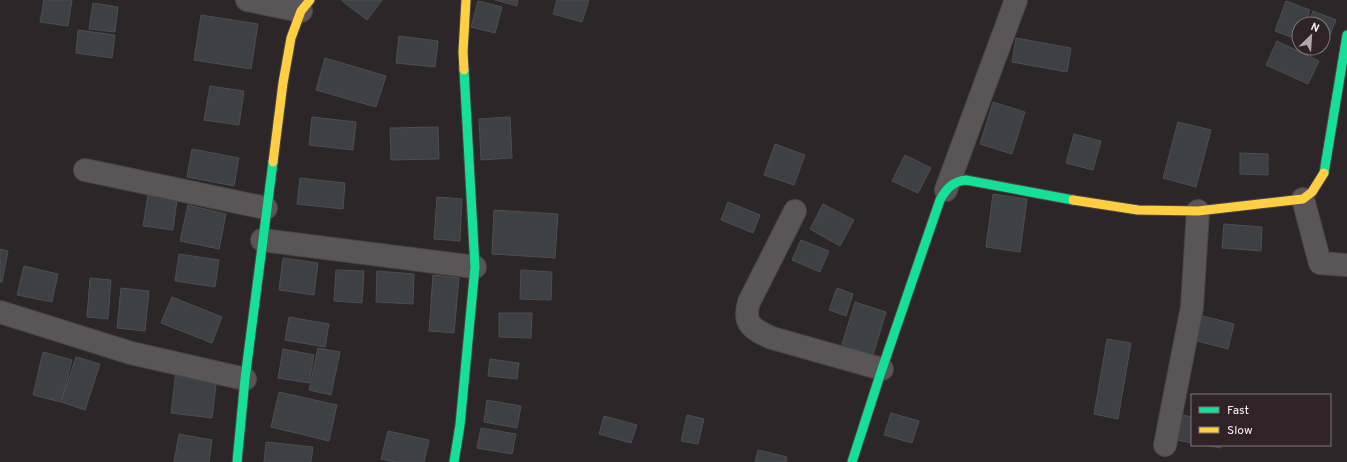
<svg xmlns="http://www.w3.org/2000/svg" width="1347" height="462" font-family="Overpass,sans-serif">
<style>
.building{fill:#3d4146;stroke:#4e4d4f}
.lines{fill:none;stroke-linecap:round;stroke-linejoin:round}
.street-casing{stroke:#4a4547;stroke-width:24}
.fast-casing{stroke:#4a4547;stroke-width:11}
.slow-casing{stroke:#4a4547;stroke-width:11}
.street{stroke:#5a5657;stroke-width:22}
.fast{stroke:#16e098;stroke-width:9}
.slow{stroke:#ffcf43;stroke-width:9}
</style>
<rect width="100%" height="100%" fill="#2c2629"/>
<!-- building -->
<path class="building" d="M44,0h28l-4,26 -28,-4z
M342,0h40l-15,20 -25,-19z
M495,0h23l-1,6z
M557,0h32l-7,22 -29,-8z
M478,1l24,6 -7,26 -24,-6z
M1286,1l24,9 -5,14h-6v16l-24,-9z
M93,3l25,4 -3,25 -26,-3z
M1313,11l23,9 -13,32 -11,-4h11v-24h-15z
M201,15l57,9 -7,45 -57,-9z
M78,30l37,5 -3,23 -36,-5z
M399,36l39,5 -3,26 -39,-4z
M1016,38l55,10 -4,24 -55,-10z
M1277,41l42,20 -11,23 -42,-19z
M325,58l61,18 -10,31 -60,-17z
M210,86l34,5 -5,34 -35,-5z
M993,102l32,10 -13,42 -32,-10z
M312,117l44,5 -3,28 -44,-5z
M510,117l2,41 -31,2 -2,-41z
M1178,122l33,8 -15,57 -33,-9z
M438,127l1,32 -48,1 -1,-32z
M1074,134l27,7 -8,29 -27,-7z
M775,144l30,11 -11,30 -30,-10z
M192,149l47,9 -5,28 -47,-9z
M1240,153l28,1v21l-28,-1z
M905,155l26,13 -13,25 -26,-12z
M300,178l45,5 -2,26 -46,-5z
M993,194l34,5 -7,53 -34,-5z
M148,195l29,5 -4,30 -30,-4z
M437,197l25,2 -2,42 -26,-2z
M728,202l32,13 -7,18 -32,-13z
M823,204l31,16 -14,26 -30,-17z
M188,205l38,9 -7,35 -39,-8z
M494,210l64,4 -3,44 -63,-4z
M1224,224l38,3 -1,24 -39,-3z
M801,240l28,11 -9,21 -28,-12z
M0,249l8,2 -6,31h-2z
M179,254l40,6 -4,27 -40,-6z
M283,258l35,5 -4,32 -35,-5z
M24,266l34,8 -6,28 -35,-7z
M336,270l28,1 -2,32 -28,-2z
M521,270l31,2 -1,28 -31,-1z
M377,271l37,3 -1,30 -37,-2z
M433,275l26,3 -5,55 -25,-2z
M90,278l21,2 -3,39 -21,-2z
M121,288l28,3 -4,40 -28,-3z
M837,288l16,6 -7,22 -17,-6z
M172,297l50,20 -10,26 -51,-20z
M855,302l31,10 -14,46 -31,-10z
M499,313h33l-1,25 -32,-1z
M1199,315l35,9 -6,25 -35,-9z
M289,317l40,7 -4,23 -40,-7z
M1107,339l24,4 -13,76 -24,-5z
M318,348l22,4 -9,43 -22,-5z
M283,349l31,6 -5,28 -31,-5z
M43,352l29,8 -11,42 -28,-7z
M76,357l24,7 -15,46 -24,-8z
M490,359l29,4 -2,16 -29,-3z
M176,371l41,5 -5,42 -41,-5z
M279,392l58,13 -8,36 -58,-14z
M487,400l34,6 -4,22 -33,-6z
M891,413l28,8 -7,22 -28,-8z
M1177,414l15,3v26l-20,-4z
M687,415l17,4 -6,25 -17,-3z
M604,416l33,9 -6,18 -32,-9z
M481,428l35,6 -4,20 -35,-6z
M388,431l41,9 -5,22h-29l-14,-3z
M179,434l33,6 -3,22h-35z
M266,442l47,5 -2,15h-47z
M1203,445h18v3z
M758,450l29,7 -1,5h-31z"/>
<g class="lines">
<!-- street casing -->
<g class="street-casing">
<path id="street" d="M247,0l54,11
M85,170l181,38
M946,190l70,-190
M1303,199l17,64 27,2
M795,211l-46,91c-7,23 5,28 23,36l110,31
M262,240l213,27
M0,312l131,41 114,26
M1165,445l27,-138 6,-96"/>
</g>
<!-- fast casing -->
<g class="fast-casing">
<path id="fast" d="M1324,173l23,-138
M237,462l8,-83 28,-217
M454,462l6,-37 15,-158 -11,-197
M852,462l30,-93 58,-169c6,-11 13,-19 26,-20l107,20"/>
</g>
<!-- slow casing -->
<g class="slow-casing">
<path id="slow" d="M464,70l-1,-18 3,-52
M273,162l10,-79 8,-45 10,-27 9,-11
M1073,200l65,10 60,1 105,-12 9,-7 12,-19"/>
</g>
<!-- street -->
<use href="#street" class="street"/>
<!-- fast -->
<use href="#fast" class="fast"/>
<!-- slow -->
<use href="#slow" class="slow"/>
</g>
<!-- legend -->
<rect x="1191" y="394" width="140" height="52" fill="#2f2328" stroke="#7f7579"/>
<rect x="1199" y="407" width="20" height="6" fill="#16e098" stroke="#7f7579"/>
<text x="1227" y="414" font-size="12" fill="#f8eff2">Fast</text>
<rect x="1199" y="427" width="20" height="6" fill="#ffcf43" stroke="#7f7579"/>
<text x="1227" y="434" font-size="12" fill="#f8eff2">Slow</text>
<!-- north arrow -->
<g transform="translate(1311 36) rotate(25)"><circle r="19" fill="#2f2328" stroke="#7f7579"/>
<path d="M0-3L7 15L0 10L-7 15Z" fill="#b1a9ac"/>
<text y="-6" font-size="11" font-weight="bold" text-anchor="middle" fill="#f8eff2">N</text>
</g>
</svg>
